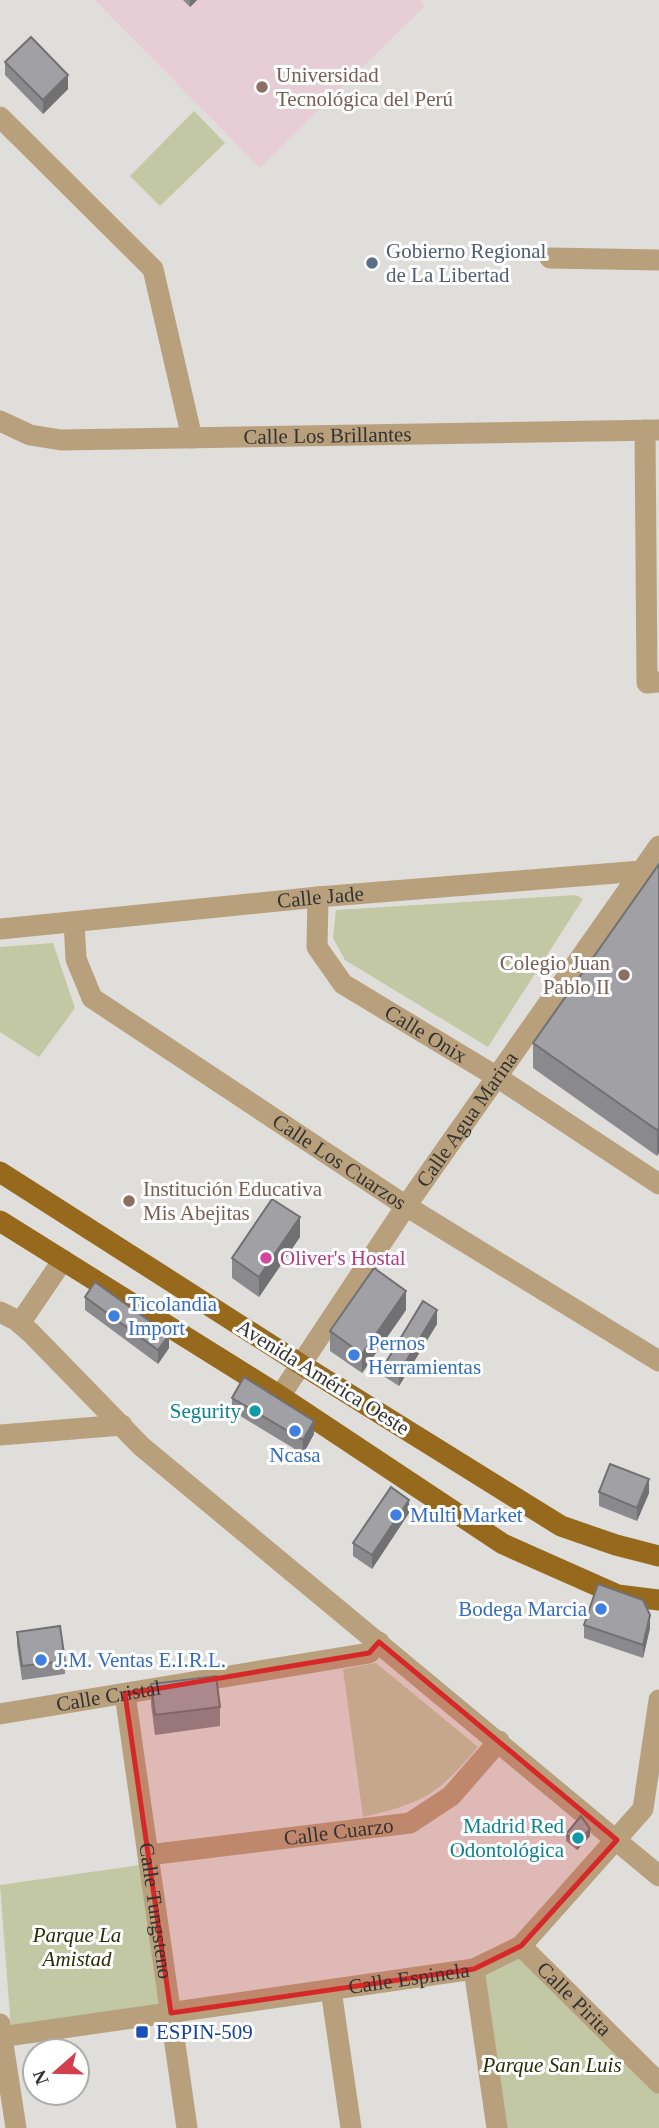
<svg xmlns="http://www.w3.org/2000/svg" width="659" height="2128" font-family="'Times New Roman',serif">
<style>
.education{fill:#e6cdd6}
.green{fill:#c2c7a4}
.lines{fill:none;stroke-linecap:round;stroke-linejoin:round}
.minor{stroke:#b9a07d;stroke-width:21}
.major{stroke:#96691d;stroke-width:21}
.wall{fill:#8a8a8e}
.shaded-wall{fill:#717174}
.building{fill:#a1a1a5;stroke:#717174;stroke-width:2}
.marked{fill:#d62828;fill-opacity:0.2;stroke:#d62828;stroke-width:5;stroke-linejoin:round}
.education-dot{fill:#8d6e63;stroke:#fff;stroke-width:2.5}
.service-dot{fill:#5c6f8a;stroke:#fff;stroke-width:2.5}
.hotel-dot{fill:#d1479c;stroke:#fff;stroke-width:2.5}
.shop-dot{fill:#3f7fe0;stroke:#fff;stroke-width:2.5}
.culture-dot{fill:#0f9aa8;stroke:#fff;stroke-width:2.5}
.transit-dot{fill:#1a4fb4;stroke:#fff;stroke-width:2.5}
.labels{text-anchor:middle;dominant-baseline:central;stroke-width:6;stroke-linejoin:round;paint-order:stroke}
.education-label{font-size:21px;fill:#785e54;stroke:#fff;text-anchor:start}
.service-label{font-size:21px;fill:#4e5e75;stroke:#fff;text-anchor:start}
.street-label{font-size:21px;fill:#333231;stroke:#fff}
.hotel-label{font-size:21px;fill:#b23c85;stroke:#fff;text-anchor:start}
.shop-label{font-size:21px;fill:#366cbe;stroke:#fff;text-anchor:start}
.culture-label{font-size:21px;fill:#0d838f;stroke:#fff;text-anchor:end}
.park-label{font-size:21px;font-style:italic;fill:#2a2e08;stroke:#fff}
.transit-label{font-size:21px;fill:#164399;stroke:#fff;text-anchor:start}
</style>
<rect width="100%" height="100%" fill="#e0deda"/>
<!-- education -->
<path class="education" d="M95,0h324l6,6 -165,162z"/>
<!-- green -->
<path class="green" d="M194,111l31,32 -65,63 -30,-30z
M576,895l7,4 -95,148 -143,-87 -12,-22 3,-28z
M53,943l22,65 -36,49 -39,-25v-85z
M376,1663l102,84c-40,47 -54,56 -115,70l-20,-148z
M140,1865l21,144 -150,20 -11,-144z
M521,1946l138,137v45h-162l-23,-159z"/>
<g class="lines">
<!-- minor -->
<g class="minor">
<path d="M0,117l153,152 39,169"/>
<path d="M550,258l109,2"/>
<path id="s1" d="M0,421l30,14 31,5 598,-10"/>
<path d="M645,430l2,253 12,-1"/>
<path id="s2" d="M318,897l-1,50 26,37 154,93 162,107"/>
<path id="s3" d="M74,922l2,37 16,39 314,208 253,155"/>
<path id="s4" d="M0,929l318,-32 323,-26"/>
<path d="M0,1312l16,8 15,13 110,113 518,430"/>
<path d="M20,1323l43,-63"/>
<path id="s5" d="M280,1396l126,-190 253,-360"/>
<path d="M0,1435l122,-10"/>
<path id="s6" d="M125,1694l62,434"/>
<path id="s7" d="M0,1714l369,-61 10,-11"/>
<path id="s8" d="M148,1855l262,-32 41,-27 48,-55"/>
<path id="s9" d="M521,1946l138,137"/>
<path d="M474,1969l23,159"/>
<path d="M331,1990l20,138"/>
<path d="M0,2024l16,104"/>
<path id="s10" d="M0,2037l474,-68 47,-23 122,-137 16,-109"/>
</g>
<!-- major -->
<path class="major" d="M0,1172l302,193 259,161 55,19 43,11
M0,1221l280,175 223,148 115,51 41,5"/>
</g>
<!-- wall -->
<path class="wall" d="M183,0h14l-7,7z
M5,62l63,27 -25,25 -38,-39z
M659,864l-2,292 -124,-88v-25z
M300,1237l-41,60 -27,-19v-20z
M85,1297l84,51 -11,16 -73,-54z
M406,1310l-44,63 -32,-22v-20z
M437,1324l-38,62 -14,-9v-13z
M232,1398l82,36 -11,20 -71,-43z
M599,1492l50,1 -12,28 -38,-15z
M409,1513l-37,56 -19,-13v-13z
M584,1625l66,3 -7,30 -59,-20z
M17,1632l48,29v13l-43,6 -5,-35z
M151,1684l69,23v19l-65,9 -4,-31z
M566,1834l24,2 -13,14 -11,-9z"/>
<!-- shaded-wall -->
<path class="shaded-wall" d="M190,0h7l-7,7z
M68,75v14l-25,25v-14z
M659,1128v25l-2,3v-26z
M300,1217v20l-41,60v-20z
M406,1291v19l-44,63v-19z
M437,1310v14l-38,62v-13z
M169,1335v13l-11,16v-14z
M314,1421v13l-11,20v-14z
M649,1479v14l-12,28v-13z
M409,1500v13l-37,56v-14z
M650,1615v13l-7,30v-13z
M590,1829v7l-13,14v-7z"/>
<!-- building -->
<path class="building" d="M31,37l37,38 -25,25 -38,-38z
M659,864v264l-2,2 -124,-87z
M272,1199l28,18 -41,60 -27,-19z
M374,1268l32,23 -44,63 -32,-23z
M95,1282l74,53 -11,15 -73,-53z
M423,1301l14,9 -38,63 -14,-9z
M244,1377l70,44 -11,19 -71,-42z
M610,1464l39,15 -12,29 -38,-16z
M391,1487l18,13 -37,55 -19,-12z
M598,1584l45,16 7,15 -7,30 -59,-20z
M60,1626l5,35 -43,5 -5,-34z
M216,1676l4,31 -65,8 -4,-31z
M581,1816l9,13 -13,14 -11,-9z"/>
<!-- marked area -->
<path class="marked" d="M379,1642l238,198 -96,106 -47,23 -303,44 -46,-319 244,-41z"/>
<!-- markers -->
<g class="education-dot">
<circle cx="262" cy="87" r="7"/>
<circle cx="624" cy="975" r="7"/>
<circle cx="129" cy="1201" r="7"/>
</g>
<circle class="service-dot" cx="372" cy="263" r="7"/>
<circle class="hotel-dot" cx="266" cy="1258" r="7"/>
<g class="shop-dot">
<circle cx="114" cy="1316" r="7"/>
<circle cx="354" cy="1355" r="7"/>
<circle cx="295" cy="1431" r="7"/>
<circle cx="396" cy="1515" r="7"/>
<circle cx="601" cy="1609" r="7"/>
<circle cx="41" cy="1660" r="7"/>
</g>
<g class="culture-dot">
<circle cx="255" cy="1411" r="7"/>
<circle cx="578" cy="1838" r="7"/>
</g>
<rect class="transit-dot" x="135" y="2025" width="14" height="14" rx="3.5"/>
<g class="labels">
<!-- education labels -->
<g class="education-label">
<text x="276" y="75">Universidad<tspan x="276" dy="24">Tecnológica del Perú</tspan></text>
<text x="610" y="963" text-anchor="end">Colegio Juan<tspan x="610" dy="24">Pablo II</tspan></text>
<text x="143" y="1189">Institución Educativa<tspan x="143" dy="24">Mis Abejitas</tspan></text>
</g>
<!-- service labels -->
<g class="service-label">
<text x="386" y="251">Gobierno Regional<tspan x="386" dy="24">de La Libertad</tspan></text>
</g>
<!-- street labels -->
<g class="street-label">
<text stroke="none"><textPath href="#s1" startOffset="331">Calle Los Brillantes</textPath></text>
<text stroke="none"><textPath href="#s4" startOffset="322">Calle Jade</textPath></text>
<text stroke="none"><textPath href="#s2" startOffset="192">Calle Onix</textPath></text>
<text stroke="none"><textPath href="#s5" startOffset="334">Calle Agua Marina</textPath></text>
<text stroke="none"><textPath href="#s3" startOffset="376">Calle Los Cuarzos</textPath></text>
<text transform="translate(323 1377) rotate(32)">Avenida América Oeste</text>
<text stroke="none"><textPath href="#s7" startOffset="110">Calle Cristal</textPath></text>
<text stroke="none"><textPath href="#s8" startOffset="192">Calle Cuarzo</textPath></text>
<text stroke="none"><textPath href="#s6" startOffset="219">Calle Tungsteno</textPath></text>
<text stroke="none"><textPath href="#s10" startOffset="413">Calle Espinela</textPath></text>
<text stroke="none"><textPath href="#s9" startOffset="75">Calle Pirita</textPath></text>
</g>
<!-- hotel labels -->
<g class="hotel-label">
<text x="280" y="1258">Oliver's Hostal</text>
</g>
<!-- shop labels -->
<g class="shop-label">
<text x="128" y="1304">Ticolandia<tspan x="128" dy="24">Import</tspan></text>
<text x="368" y="1343">Pernos<tspan x="368" dy="24">Herramientas</tspan></text>
<text x="295" y="1455" text-anchor="middle">Ncasa</text>
<text x="410" y="1515">Multi Market</text>
<text x="587" y="1609" text-anchor="end">Bodega Marcia</text>
<text x="55" y="1660">J.M. Ventas E.I.R.L.</text>
</g>
<!-- culture labels -->
<g class="culture-label">
<text x="241" y="1411">Segurity</text>
<text x="564" y="1826">Madrid Red<tspan x="564" dy="24">Odontológica</tspan></text>
</g>
<!-- park labels -->
<g class="park-label">
<text x="77" y="1935">Parque La<tspan x="77" dy="24">Amistad</tspan></text>
<text x="552" y="2065">Parque San Luis</text>
</g>
<!-- transit labels -->
<g class="transit-label">
<text x="156" y="2032">ESPIN-509</text>
</g>
</g>
<!-- north arrow -->
<g transform="translate(56 2072) rotate(250)"><circle r="33" fill="#ffffff" stroke="#adadad" stroke-width="2"/>
<path d="M0-5L12 26L0 18L-12 26Z" fill="#cf3f4c"/>
<text y="-10" font-size="19" font-weight="bold" text-anchor="middle" fill="#333231">N</text>
</g>
</svg>
